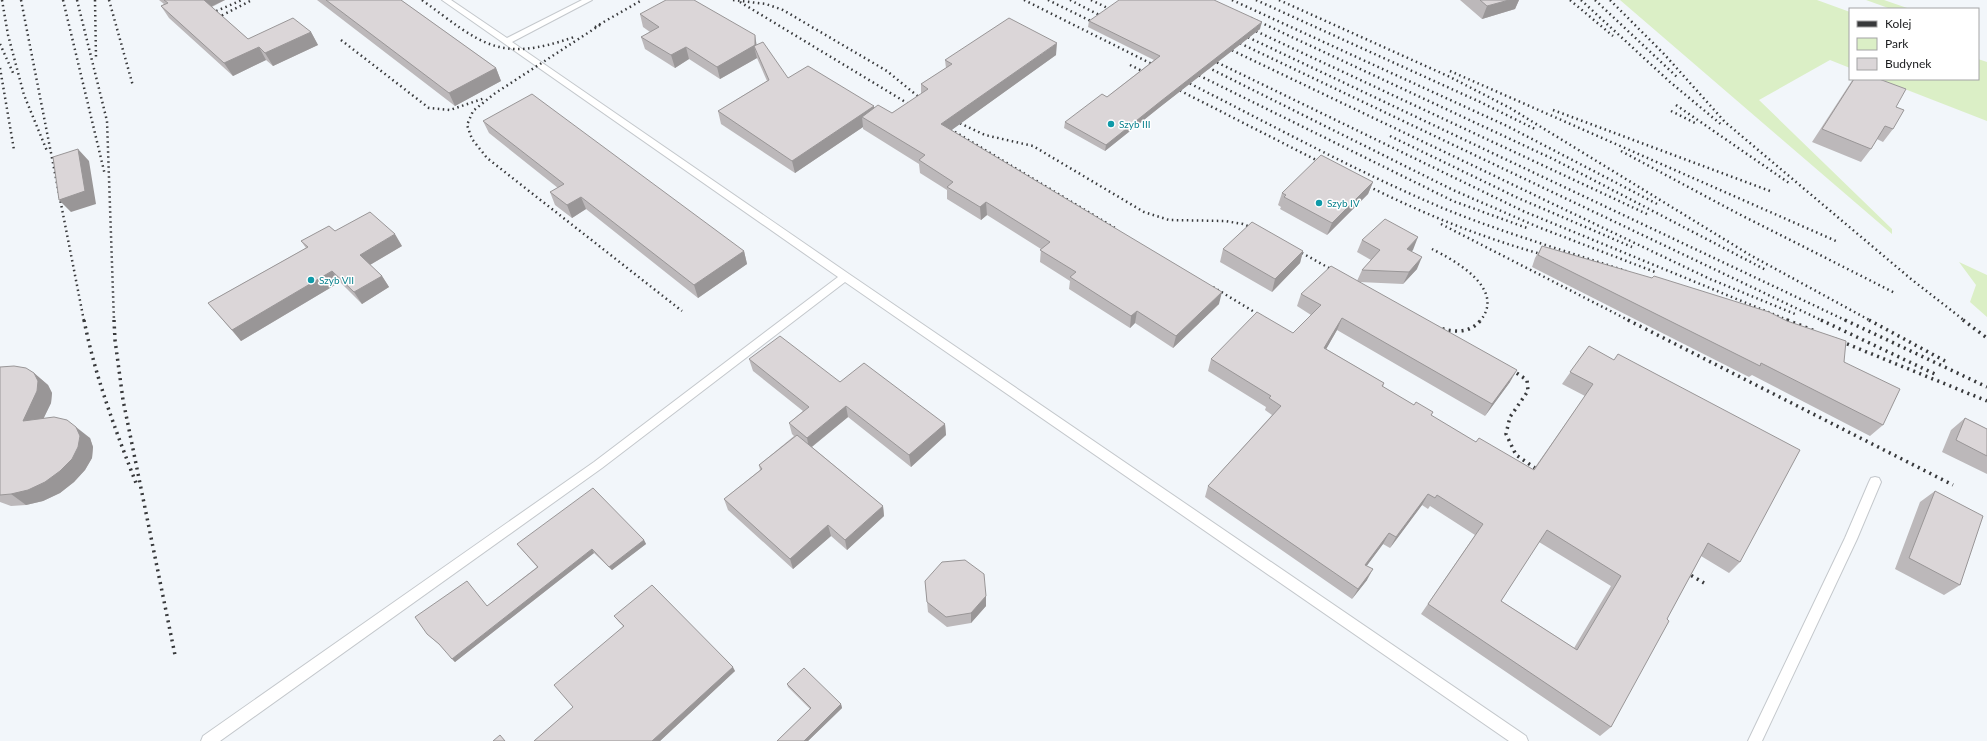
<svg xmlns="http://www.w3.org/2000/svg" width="1987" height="741" font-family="Lato,sans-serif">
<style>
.green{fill:#dbefc6}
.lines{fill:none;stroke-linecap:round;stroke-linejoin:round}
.service-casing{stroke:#c4c8cc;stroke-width:2}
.service{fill:#fff;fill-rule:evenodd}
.rail-far1{stroke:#38393b;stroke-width:2.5;stroke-dasharray:1.5 3.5;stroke-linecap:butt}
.rail{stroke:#38393b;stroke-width:3.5;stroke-dasharray:2 4.5;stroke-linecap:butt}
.wall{fill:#bcb8ba;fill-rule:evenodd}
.shaded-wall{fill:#999697}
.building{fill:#dbd6d8;stroke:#999697;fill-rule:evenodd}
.culture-dot{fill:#0f9aa8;stroke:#fff;stroke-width:1.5}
.labels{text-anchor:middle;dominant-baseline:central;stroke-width:3;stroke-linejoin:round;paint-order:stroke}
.culture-label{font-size:10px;fill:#0d838f;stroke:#fff;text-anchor:start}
</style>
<rect width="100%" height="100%" fill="#f2f6fa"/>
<!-- green -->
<path class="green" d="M1620,0h197l33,12v56l-20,-8 -71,40 133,129v5z
M1866,0h18l26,9h-19z
M1978,59l9,3v59l-108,-42h99z
M1959,262l28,13v42l-17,-15 6,-17z"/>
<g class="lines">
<!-- service casing -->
<g class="service-casing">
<path id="service" d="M442,0h9l56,38 75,-38h10l-80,42 337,232 677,462 2,5h-19l-664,-459 -243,186 -382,273h-19l2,-5 391,-274 244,-185z
M1875,477l4,1 2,4 -24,57 -95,202h-14l97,-203 24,-56 2,-4z"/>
</g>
<!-- service -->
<use href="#service" class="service"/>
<!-- rail-far1 -->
<path class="rail-far1" d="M2,0l6,35 16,60 23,56
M21,0l63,321
M63,0l42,175
M77,0l30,121 7,200
M95,0l1,58
M109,0l24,86
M422,0c59,43 76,64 152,37
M733,0l33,4 17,6 104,61 39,32
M1024,0l136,68
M1048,0l51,25
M1070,0l37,19
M1091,0l27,13
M1232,0l275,126 152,79
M1256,0l222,101 59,29
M1279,0l171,77 60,31 240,147 121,66
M1570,0l43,36
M1581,0l89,82 53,44
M1595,0l82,77
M1610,0l54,54 61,68 186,157 54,42
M740,2l177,107
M207,15l35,-15
M1251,18l302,141 213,111
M213,20l39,-20
M600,25l-106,69 -21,17 -6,14 5,14 15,19 195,153
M595,27l47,-27
M1247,27l402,188
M1239,33l608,288
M1231,39l592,282
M341,40l88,68 21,2 35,-12
M0,44l14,31
M1223,46l487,233 85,35
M1208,58l315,153 267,110
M1199,63l254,127 85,37 117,45
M1130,65l22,11
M0,68l14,82
M1190,71l263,130 74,27
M1450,71l386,170
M1181,79c87,44 174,92 264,130 59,24 121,42 181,62
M1171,86l153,78
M1676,105l113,78
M1553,110l217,81
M1671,111l24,12
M951,119l34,16 48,11 111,66 25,8 56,1 18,3 14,6
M942,124l173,104
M1390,136l128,62 114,49
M1621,151l114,61 160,81
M1360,182c61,31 122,56 188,74
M1441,224l189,97
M1293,248l45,25
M1432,249c22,11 75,40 48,72
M1213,287l53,32"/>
<!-- rail -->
<path class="rail" d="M84,320c11,56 31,109 52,163
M114,320l1,20 8,60 52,255
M1628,320l325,165
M1787,320l28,11
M1821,320l116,55
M1845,320l142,67
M1869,320l76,41
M1963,320l24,18
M1436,327c17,5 32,8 45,-7
M1835,339l152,62
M1506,366l21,14 1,11 -18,26 -4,17 10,21 28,19
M1680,569l24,14"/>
</g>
<!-- wall -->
<path class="wall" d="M159,0h66l-13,7 36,32 63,-7 7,13 -45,21 -7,-6 -33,16 -64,-58 -8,-12 3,-2z
M317,0h84l95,68 5,13 -46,25z
M1460,0h59l-4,9 -33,10z
M640,14l117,31 31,33 86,28v2l18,5 29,-19v-10l25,-16 -1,-8 111,-5 -105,75 268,174 -46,44 -38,-25 -5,5 -61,-39 1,-8 -30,-19 1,-13 -54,-34 -6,5 -34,-21v-9l-27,-17 -1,-9 -56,-35v-2l-68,46 -74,-49 -3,-13 49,-30 -10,-23 -37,21 -31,-20 -14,9 -30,-19 -4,-12 9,-5 -7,-5z
M1089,21l171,8 -100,78 -55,44 -41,-23 1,-6 42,-25 47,-37 -66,-33z
M1853,79h26l17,28 -3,22 -10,13 -6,-3 -6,10 -10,13 -49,-20z
M483,121l261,130 3,13 -49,34 -112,-89 -14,9 -17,-13 -5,-13 8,-4 -69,-55z
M1373,182l-5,12 -41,41 -47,-26 1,-2 -3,-2 4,-12z
M335,231l67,15 -32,19 12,11 7,11 -27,17 -22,-22 -99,59 -33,-38 98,-55 -5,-7z
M1362,240l51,10 -2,1 6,18 -14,15 -44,-2 151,100 -25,34 -148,-86 -11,19 58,34 -1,4 31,18 19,7 -2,4 45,26 57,28 52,-74 -23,-12 27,-38 151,216 -11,11 -28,-17 -34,63 -56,108 -11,9 -179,-122 54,-79 -45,-29 -2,3 -6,-4 -32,43 -7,-4 -16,21v15l-15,19 -147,-102 3,-11 64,-71 -7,-5 1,-3 -58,-36 3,-12 82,-26 18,-18 -14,-9 4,-12 56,-13 5,-11 9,-10 -14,-8zM1539,542l72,44 -37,62 -73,-47z
M1542,246l302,116 39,63 -13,11 -118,-61 -3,2 -217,-110 3,-9z
M1223,249l80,2 -3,12 -28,29 -52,-30z
M749,359l91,23 105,42 1,11 -35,32 -63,-50 -36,30 71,59 1,10 -37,34 -16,-14 -38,33 -65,-59 -4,-11 36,-29 -1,-5 35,-29 -2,-2 -3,-11 14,-12 -50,-40z
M0,367l34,6 14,12 4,8 -1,10 -8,16 47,19 3,9 -1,11 -7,12 -11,12 -14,11 -17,8 -17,4 -15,1 -11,-4z
M1965,418l22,11v45l-45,-22 9,-22z
M1935,491l25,94 -16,10 -49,-26 25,-67z
M644,540l2,4 -34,26 -18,-17 -139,109 -14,-16 -14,-12 60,-28 50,-39 -20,-23z
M925,581l61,15v10l-15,17 -24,4 -19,-15z
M614,616l121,55 -75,70h-126l39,-34 50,-81 -5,-5z
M787,684l54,20 1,4 -34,33h-31l33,-32 -22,-22z"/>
<!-- shaded-wall -->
<path class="shaded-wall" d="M202,0h23l-17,8z
M1509,0h10l-4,9 -33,10 5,-13z
M1262,22l-2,7 -100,78 -55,44 1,-6 55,-44z
M311,32l7,13 -45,21 -8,-13z
M755,35l2,12 -3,-1 3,12 -37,21 -3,-12z
M1057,43l-1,12 -114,82 -1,-13z
M259,47l7,13 -33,16 -9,-13z
M686,47l3,12 -14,9 -4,-13z
M496,68l5,13 -46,25 -6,-13z
M874,106l1,12 -13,-1 1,10 -68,46 -3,-12z
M78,149l11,12 7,43 -25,8 -12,-12z
M1373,182l-5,12 -41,41 5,-12z
M581,197l5,12 -14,9 -5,-13z
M986,202l1,13 -6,5 -1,-13z
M395,234l7,12 -34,20 -8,-11z
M1418,237l-5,13 -11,11 5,-12z
M744,251l3,13 -49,34 -4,-13z
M1303,251l-3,12 -28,29 3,-13z
M1422,257l-5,12 -14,15 6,-12z
M332,271l8,11 -99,59 -9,-11z
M382,276l7,11 -27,17 -8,-12z
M1222,292l-3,12 -46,44 3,-12z
M1137,311l-2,12 -5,5 1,-12z
M1342,318l-5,12 -17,30 4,-12z
M1517,370l-7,12 -25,34 7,-12z
M34,373l14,12 4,8 -1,10 -14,29 -14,-11z
M846,406l2,11 -39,32 -2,-11z
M945,424l1,11 -35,32 -2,-12z
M76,427l14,11 3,9 -1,11 -7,12 -11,12 -14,11 -17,8 -17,4 -15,-11z
M1428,494l-6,11 -32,43 6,-11z
M883,506l1,10 -37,34 -2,-10z
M828,525l3,11 -38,33 -3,-10z
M1389,533l-6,11 -23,31 5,-10z
M644,540l2,4 -34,26 -3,-3z
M592,549l2,4 -139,109 -3,-3z
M1373,569l-6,11 -15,19 6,-10z
M986,596v10l-15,17v-10z
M733,667l2,4 -75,70h-8z
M841,704l1,4 -34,33h-4z"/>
<!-- building -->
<path class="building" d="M164,0h40l44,39 45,-21 18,14 -46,21 -6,-6 -35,16 -63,-57 7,-3z
M326,0h75l95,68 -47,25z
M666,0h28l61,35v10l-38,22 -31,-20 -15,8 -30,-18 18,-10 -19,-13z
M1119,0h95l48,22 -101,79 -55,44 -41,-23 37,-28 5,3 53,-41 -71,-35z
M1480,0h29l-22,6z
M1009,18l48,25 -116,81 281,168 -46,44 -39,-25 -6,5 -61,-39 6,-5 -36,-22 10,-8 -64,-40 -6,5 -33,-20 6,-5 -34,-22 6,-5 -63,-38 16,-12 14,8 36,-24 -7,-5 31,-20 -7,-4z
M763,42l25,36 20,-12 66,40 -82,55 -74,-50 51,-31 -15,-34z
M1854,79h25l27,10 -10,18 8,3 -11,19 -8,-3 -14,23 -49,-20z
M532,94l212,157 -50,34 -113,-88 -14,8 -17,-13 14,-8 -81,-63z
M78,149l7,42 -26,9 -6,-43z
M1321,155l52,27 -41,41 -48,-26 2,-2 -4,-2z
M370,212l25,22 -35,21 22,21 -28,16 -22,-21 -100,59 -24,-27 100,-56 -7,-6 28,-15 6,5z
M1385,219l33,18 -11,12 15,8 -13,15 -47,-2 18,-20 -18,-10z
M1252,222l51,29 -28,28 -52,-30z
M1542,246l110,32 2,-2 115,36 18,9 59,20 -2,21 56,27 -17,36 -122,-62 -1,3 -222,-111z
M1331,266l186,104 -25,34 -150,-86 -18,30 60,35 -2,3 32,19 2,-3 17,10 -2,3 45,27 3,-4 55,32 59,-86 -23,-12 19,-26 25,14 4,-6 182,96 -60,112 -32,-19 -41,76 2,2 -58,106 -183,-123 55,-80 -46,-29 -2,3 -7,-4 -32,43 -7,-4 -24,32 8,4 -15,20 -150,-103 73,-80 -12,-8 2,-2 -60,-37 46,-47 36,21 28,-28 -20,-11zM1547,530l74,46 -44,74 -76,-49z
M780,336l60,46 24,-19 81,61 -36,31 -63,-49 -39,32 -18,-15 20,-16 -60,-48z
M14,366l12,2 8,5 4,8 -1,10 -14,30 31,-4 13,3 9,7 4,9 -2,11 -6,12 -12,12 -15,11 -17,8 -17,4 -11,1v-128z
M1965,418l22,11v27l-31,-16z
M797,435l86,71 -38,34 -17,-15 -38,34 -66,-60 38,-30 -3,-4z
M593,488l51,52 -35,27 -17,-18 -140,110 -13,-15 -12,-10 -12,-17 52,-36 20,25 51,-39 -21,-23z
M1935,491l48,25 -23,69 -51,-27z
M965,560l19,14 2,22 -15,17 -25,4 -19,-15 -2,-21 17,-19z
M652,585l81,82 -81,74h-118l39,-34 -19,-22 70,-59 -10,-10z
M804,668l37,36 -37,37h-27l34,-33 -24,-24z
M500,735l5,6h-12z"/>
<!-- markers -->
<g class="culture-dot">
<circle cx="1111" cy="124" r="4"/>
<circle cx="1319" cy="203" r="4"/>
<circle cx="311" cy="280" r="4"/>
</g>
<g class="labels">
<!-- culture labels -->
<g class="culture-label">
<text x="1119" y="124">Szyb III</text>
<text x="1327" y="203">Szyb IV</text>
<text x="319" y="280">Szyb VII</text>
</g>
</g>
<!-- legend -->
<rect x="1849" y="8" width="130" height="72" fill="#ffffff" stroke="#a4a4a5"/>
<rect x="1857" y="21" width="20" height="6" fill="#38393b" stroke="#a4a4a5"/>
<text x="1885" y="28" font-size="12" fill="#1b1c1e">Kolej</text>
<rect x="1857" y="38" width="20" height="12" fill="#dbefc6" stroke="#a4a4a5"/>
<text x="1885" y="48" font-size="12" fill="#1b1c1e">Park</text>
<rect x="1857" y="58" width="20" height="12" fill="#dbd6d8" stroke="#a4a4a5"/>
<text x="1885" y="68" font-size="12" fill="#1b1c1e">Budynek</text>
</svg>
